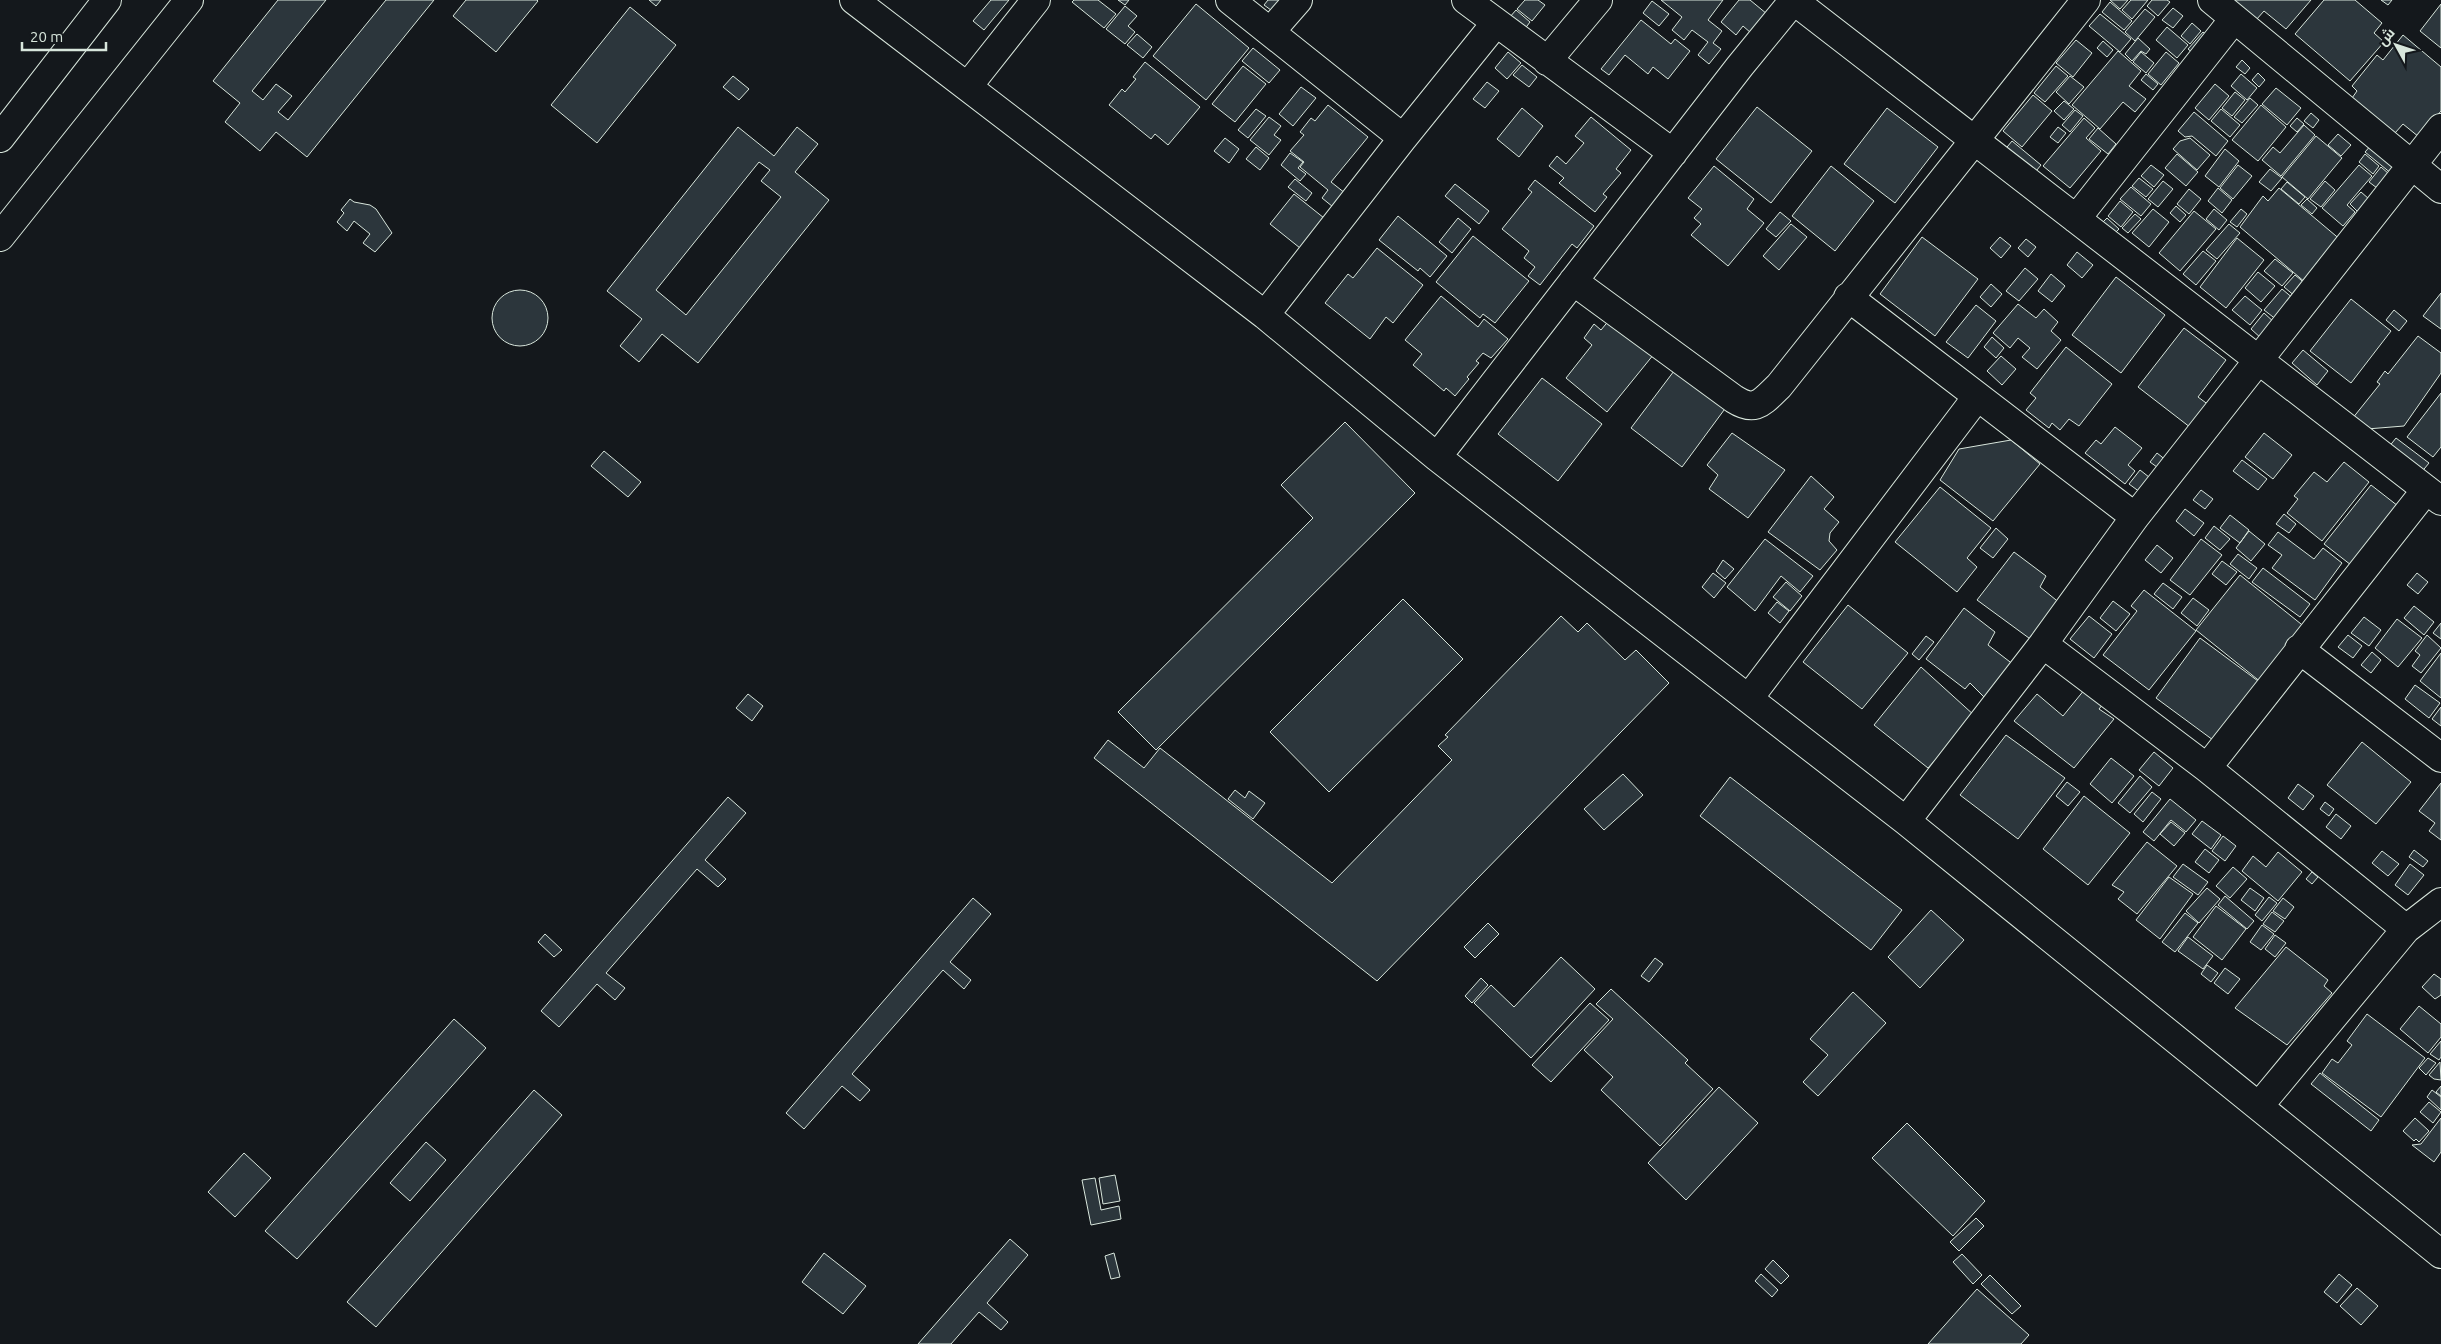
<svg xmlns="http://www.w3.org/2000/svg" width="2441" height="1344" font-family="Ubuntu,Cairo,sans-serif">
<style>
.building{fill:#2c363c;stroke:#d8e6dc;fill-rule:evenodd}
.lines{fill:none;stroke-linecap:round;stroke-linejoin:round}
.minor-casing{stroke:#d8e6dc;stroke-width:30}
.minor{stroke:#14181c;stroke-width:28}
</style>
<rect width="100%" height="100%" fill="#14181c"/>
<!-- building -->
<path class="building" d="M278,0h48l-74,91 11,9 13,-16 16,12 -14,16 10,8 98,-120h48l-127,157 -31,-25 -16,19 -35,-29 15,-19 -27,-22z
M466,0h71l1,1 -42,51 -43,-36z
M649,0h12l-5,6z
M991,0h18l-25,30 -11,-9z
M1074,0h24l18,14 -12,14 -32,-26z
M1118,0h11l-4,5z
M1268,0h14l-7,13 -11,-8z
M1525,0h13l7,5 -13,16 -15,-12z
M1661,0h62l-15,20 14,11 -9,12 8,6 -12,15 -11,-9 10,-13 -16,-12 -8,10 -12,-10 10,-13z
M1739,0h11l17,14 -16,19 -8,-7 -7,9 -15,-13z
M2110,0h18l-8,9z
M2131,0h17l-16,19 -10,-9z
M2152,0h15l3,2 -12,14 -11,-10z
M2233,0h78l-25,29 -22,-18 -8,9z
M2324,0h31l27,23 -8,10 10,9 -34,39 -55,-47z
M2381,0h11l-4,5z
M1652,1l17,13 -10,12 -16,-13z
M2110,2l22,19 -8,9 -22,-18z
M1196,4l53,44 -43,52 -53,-44z
M2441,4v44l-21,-17z
M1125,6l12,10 -9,10 7,6 -10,12 -19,-15z
M630,7l46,38 -79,98 -46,-38z
M2173,8l10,8 -10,12 -11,-8z
M2145,9l10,8 -20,24 -10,-9z
M1516,10l14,12 -6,8 -15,-12z
M2100,14l31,25 -11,13 -31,-26z
M1641,20l30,24 4,-5 15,12 -22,28 -15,-12 -5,7 -23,-19 -16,20 -8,-6z
M2192,23l9,8 -11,13 -9,-8z
M2167,27l21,18 -11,13 -21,-18z
M2203,32l6,5 -15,17 -6,-5z
M1137,34l15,13 -9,11 -16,-13z
M2403,35l38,32v44l-22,26 -16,-13 -8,9 -43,-35 5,-7 -5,-5 25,-31 6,5z
M2138,38l12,11 -4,5 -5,-3 -9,10 -7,-7z
M2076,40l16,13 -19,24 -17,-14z
M2103,41l10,9 -6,7 -10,-9z
M1253,48l27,22 -11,13 -27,-22z
M2118,51l23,20 -12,15 17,13 -11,13 -12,-10 -23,27 -28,-24z
M1508,52l13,11 -14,16 -12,-11z
M2141,52l13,11 -8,10 -13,-11z
M2166,52l13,11 -18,22 -13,-11z
M2242,60l8,8 -5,6 -9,-7z
M1145,62l55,45 -32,38 -13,-11 -4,5 -42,-34 13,-16 3,3 11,-13 -3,-2z
M1522,65l15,12 -8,10 -16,-12z
M1243,66l23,18 -31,38 -23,-18z
M2056,66l12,10 -23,26 -11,-9z
M2258,73l7,7 -6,7 -7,-7z
M2146,74l12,10 -5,6 -12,-10z
M2241,74l16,14 -10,12 -16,-14z
M733,76l16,13 -10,11 -16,-13z
M2070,76l14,11 -15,17 -13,-12z
M1487,82l12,9 -14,17 -12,-9z
M2215,84l14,12 -20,24 -14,-12z
M1301,87l15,11 -23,28 -14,-12z
M2276,88l25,20 -14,17 -25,-21z
M2235,92l10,8 -13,16 -10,-8z
M2033,95l19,16 -30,36 -19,-16z
M2250,98l8,7 -16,18 -8,-6z
M2064,101l10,8 -10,11 -10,-9z
M1328,105l40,32 -37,45 19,15 -12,14 -16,-13 6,-8 -28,-23 4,-5 -14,-11 14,-16 -4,-3 11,-14 4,3z
M2261,105l25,22 -28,34 -26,-21z
M1757,107l55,44 -41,52 -55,-44z
M1522,108l21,18 -24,31 -22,-18z
M1887,108l51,39 -43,56 -51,-39z
M1256,109l10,7 -18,22 -10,-8z
M2221,109l19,16 -10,12 -19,-16z
M2075,110l8,6 -13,16 -8,-7z
M2194,112l34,29 -12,15 -24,-20 -7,1 -7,-6z
M2311,113l8,7 -6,8 -9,-7z
M1269,117l12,9 -7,9 7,5 -12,15 -19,-15z
M1591,117l40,33 -15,19 5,4 -18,21 4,3 -12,15 -36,-29 5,-5 -15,-12 8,-10 9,8 18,-21 -9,-7z
M2084,118l11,10 -9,10 15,13 -31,37 -27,-22z
M2297,118l7,6 -7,8 -7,-6z
M2304,125l11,10 -34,41 -19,-16 11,-13 7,6z
M738,127l36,29 23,-29 21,17 -23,28 34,28 -131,163 -36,-29 -23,28 -19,-16 22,-27 -35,-28zM759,162l11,8 -9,11 20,16 -95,118 -30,-25z
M2058,127l8,6 -8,10 -8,-6z
M2098,128l18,16 -8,10 -19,-15z
M2338,134l13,11 -10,11 -13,-11z
M2316,136l26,22 -34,41 -26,-22z
M1225,138l14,11 -10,14 -15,-12z
M2190,138l20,17 -13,15 -24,-21 7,-8z
M2012,141l29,24 -9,11 -29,-24z
M2373,143l26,22 -7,9 -27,-22z
M1256,147l13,11 -9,12 -14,-11z
M2225,149l14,12 -20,26 -14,-11z
M1290,153l13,9 -5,6 8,6 -6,7 -19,-16z
M2177,154l21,18 -12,14 -21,-18z
M2365,154l14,12 -6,8 -14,-12z
M2151,165l13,10 -10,12 -13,-11z
M2238,165l14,11 -19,23 -13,-11z
M2359,165l13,11 -25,29 8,7 -12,14 -21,-18z
M1714,166l40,33 -7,10 17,14 -36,43 -37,-31 10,-11 -7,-6 8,-9 -14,-11z
M1831,166l43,35 -39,50 -43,-35z
M2381,167l8,7 -12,14 -8,-6z
M2270,169l12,9 -11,13 -12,-9z
M2139,178l14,11 -7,8 -14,-11z
M1295,179l17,14 -6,8 -18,-14z
M1535,180l59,46 -17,22 -5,-4 -32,41 -12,-9 7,-9 -11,-9 5,-7 -27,-22 30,-37 -4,-3z
M2163,181l10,8 -15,18 -10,-8z
M2325,181l10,9 -14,17 -11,-8z
M2287,182l18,15 -6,7 -18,-15z
M1455,184l34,27 -10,13 -34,-28z
M2131,187l20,17 -10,12 -21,-17z
M2218,188l14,12 -10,13 -14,-12z
M2279,188l63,53 -36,42 -66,-56 23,-31 5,5z
M2189,189l12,10 -12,15 -12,-10z
M2361,192l8,7 -11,13 -8,-8z
M1294,194l30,24 -24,30 -30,-24z
M350,199l4,3 16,3 6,4 16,24 -17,19 -12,-9 7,-9 -16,-13 -7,10 -10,-9 7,-9 -3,-3z
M2307,199l10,9 -5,6 -11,-9z
M2120,201l13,11 -12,15 -13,-11z
M2176,206l10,9 -6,7 -10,-9z
M2153,209l16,13 -20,25 -17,-14z
M2214,209l13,11 -8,10 -13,-11z
M2241,209l6,5 -10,13 -7,-5z
M2194,211l22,18 -36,42 -21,-18z
M1780,212l11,9 -15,16 -10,-8z
M2135,214l6,5 -13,14 -6,-5z
M1398,216l49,40 -17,21 -10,-9 -2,3 -39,-31z
M1458,218l13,11 -19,24 -13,-11z
M2107,218l12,11 -4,4 -13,-10z
M1791,224l16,13 -28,33 -16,-14z
M2229,224l11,9 -23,26 -11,-9z
M1473,236l56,45 -34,42 -12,-9 -3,4 -44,-36z
M1922,237l56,42 -43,57 -55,-42z
M2000,237l11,9 -10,12 -11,-10z
M2237,238l27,22 -38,48 -26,-21z
M2026,239l10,8 -8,10 -10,-9z
M1377,248l46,37 -30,38 -7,-6 -16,22 -45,-36 23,-29 5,4z
M2203,251l13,10 -20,24 -13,-11z
M2077,252l16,13 -11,13 -15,-13z
M2275,259l18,14 -11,13 -18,-15z
M2025,268l13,11 -19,22 -13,-10z
M2258,272l17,14 -14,16 -16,-14z
M2051,274l14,12 -13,16 -14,-11z
M2295,275l12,10 -11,12 -12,-10z
M2116,277l49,38 -44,58 -49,-38z
M1991,284l11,10 -11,13 -11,-10z
M2282,289l12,10 -17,21 -13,-10z
M492 318a28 28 0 1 1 56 0a28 28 0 1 1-56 0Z
M2441,293v36l-18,-13z
M1441,296l37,31 6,-8 24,20 -17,19 -8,-5 -7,8 3,2 -12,14 2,2 -14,17 -9,-8 -2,3 -31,-26 9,-11 -17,-14z
M2245,296l17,14 -12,15 -18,-15z
M2351,299l40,32 -40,52 -41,-32z
M2018,304l18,14 8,-9 14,13 -7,9 10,9 -24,29 -15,-12 8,-9 -12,-10 -8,10 -17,-15z
M1976,305l20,16 -28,37 -22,-16z
M2394,310l13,11 -8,10 -13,-11z
M2264,313l11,10 -13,16 -11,-10z
M1610,319l44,35 -47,58 -41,-34 26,-33 -8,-7 10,-14 7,6z
M2184,328l42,32 -28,37 15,11 -18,23 -57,-44z
M2418,336l23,17v20l-37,53 -37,3 -15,-10 28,-35 -3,-2 8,-11 3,3z
M1992,337l12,11 -8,10 -12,-11z
M2066,347l46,37 -33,42 -10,-7 -9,11 -8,-7 -3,5 -23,-18 10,-12 -6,-5z
M2303,350l25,21 -11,14 -25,-22z
M2001,356l15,13 -14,16 -15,-14z
M1677,367l50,39 -45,61 -51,-39z
M1542,378l60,46 -44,57 -60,-47z
M2441,393v54l-8,10 -26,-20z
M1345,422l70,71 -259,257 -38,-38 195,-194 -32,-33z
M2115,427l27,21 -14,17 7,6 -10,13 -40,-31 11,-13 5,4z
M1732,433l53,37 -37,48 -39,-29 9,-14 -11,-10z
M2264,433l28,22 -19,24 -28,-22z
M2396,438l33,25 -9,11 -32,-26z
M2011,440l29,24 -47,57 -53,-41 19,-31z
M604,451l37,31 -13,15 -37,-31z
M2157,453l10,8 -6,9 -11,-8z
M2242,460l25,19 -9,11 -25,-19z
M2344,462l25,20 -47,59 -35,-28 11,-14 -4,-3 20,-24 13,10z
M2140,470l14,11 -10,14 -15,-11z
M1811,476l23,21 -10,12 15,13 -9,11 -1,8 8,9 -17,20 -52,-38z
M2371,485l27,21 -47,59 -27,-21z
M1940,487l51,41 -24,30 10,9 -20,25 -62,-50z
M2201,490l12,9 -8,10 -12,-9z
M2185,509l19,14 -10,13 -18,-15z
M2284,514l12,10 -7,9 -13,-9z
M2230,515l19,15 -9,13 -20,-15z
M2214,526l16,13 -10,11 -15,-12z
M1996,528l12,11 -15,19 -13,-10z
M2249,531l16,13 -14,17 -15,-13z
M2278,532l36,27 9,-11 19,15 -27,37 -43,-32 10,-13 -14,-10z
M1765,539l48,37 -13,16 -19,-16 -26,35 -28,-24z
M2201,539l21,16 -32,40 -20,-15z
M2157,545l16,13 -12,15 -16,-13z
M2014,552l32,24 -6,11 21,17 -28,37 -56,-41z
M2238,554l19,14 -8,11 -19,-15z
M1723,560l11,9 -9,10 -9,-8z
M2222,561l15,11 -11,13 -14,-11z
M2263,568l47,36 -10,13 -48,-35z
M1713,573l13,10 -12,15 -12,-11z
M2417,573l11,9 -10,12 -11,-9z
M2240,575l66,53 -44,55 -66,-53z
M1786,582l16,14 -12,15 -17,-14z
M2163,583l19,14 -9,12 -19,-15z
M2144,590l52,41 -47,59 -46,-35 34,-44 -6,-5z
M2193,598l16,12 -12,16 -16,-13z
M1403,599l60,60 -134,133 -59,-60z
M2113,601l17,13 -14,17 -16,-13z
M1777,602l12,9 -9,12 -12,-10z
M1848,605l60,48 -46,56 -59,-47z
M2414,606l20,16 -10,13 -20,-17z
M1964,608l31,24 -7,13 26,20 -29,33 -15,-15 -5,6 -39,-30z
M1561,616l17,16 9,-9 38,37 11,-10 33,33 -292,298 -283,-223 14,-18 36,28 16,-20 172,135 120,-123 -14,-14 10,-9 -3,-2z
M2089,616l23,18 -18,24 -24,-19z
M2364,617l17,13 -12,16 -18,-13z
M2397,619l25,19 -24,29 -23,-19z
M2441,623v16l-8,-6z
M2348,635l14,11 -9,12 -15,-11z
M2427,635l14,13 -20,25 -9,-7 8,-11 -5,-4z
M1926,636l8,6 -15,18 -7,-6z
M2200,638l58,43 -45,59 -57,-42z
M2372,652l9,8 -10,13 -10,-8z
M2441,653v45l-21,-17z
M1921,667l54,49 -47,52 -54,-43z
M2415,685l25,18 -11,15 -24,-19z
M2085,689l18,15 -4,5 15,10 -40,49 -60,-47 23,-27 26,22z
M748,694l15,12 -11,15 -16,-13z
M2441,707v19l-9,-7z
M2006,735l59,43 -47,61 -58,-44z
M2362,742l49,40 -35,42 -49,-39z
M2154,752l19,16 -14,18 -20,-16z
M2111,758l23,18 -22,27 -22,-19z
M1623,774l20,21 -39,35 -20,-21z
M2140,776l12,11 -22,26 -12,-10z
M1730,777l172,133 -31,40 -171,-134z
M2067,782l13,10 -12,14 -12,-10z
M2441,783v57l-12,-9 6,-8 -16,-12z
M2298,784l16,12 -11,14 -15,-12z
M1235,790l10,8 4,-7 16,12 -12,16 -25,-20z
M2152,792l9,7 -18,23 -9,-8z
M2084,796l46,37 -42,52 -45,-36z
M728,797l18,16 -41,47 21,19 -8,8 -21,-18 -91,104 19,15 -10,12 -18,-16 -38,43 -18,-16z
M2170,799l26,21 -10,12 -15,-12 -17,21 -11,-9z
M2325,802l9,7 -5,7 -9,-7z
M2336,814l15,12 -10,13 -15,-12z
M2202,821l19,14 -10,14 -19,-15z
M2171,822l14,11 -11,13 -14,-12z
M2223,836l13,10 -11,15 -13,-10z
M2147,842l30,24 -40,48 -19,-15 6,-7 -12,-7z
M2205,849l14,11 -10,13 -14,-11z
M2414,850l14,11 -5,6 -14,-10z
M2382,851l17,13 -11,12 -16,-13z
M2278,852l24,20 -24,29 -36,-30 11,-15 13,11z
M2183,864l25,18 -10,13 -25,-18z
M2410,864l14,11 -16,20 -13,-10z
M2233,867l14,12 -17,19 -14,-12z
M2312,872l6,5 -6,7 -6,-5z
M2169,877l24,17 -33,45 -24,-19z
M2207,888l13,11 -21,24 -13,-12z
M2250,888l14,10 -9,13 -14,-11z
M2225,896l29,25 -7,8 -29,-24z
M2269,897l8,6 -15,18 -7,-6z
M973,898l18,16 -41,48 21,18 -7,9 -21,-19 -91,104 18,16 -10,11 -18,-15 -38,43 -18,-16z
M2283,898l11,9 -9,12 -12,-8z
M2216,906l30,23 -24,31 -29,-23z
M1931,910l33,30 -44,48 -32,-31z
M2272,912l12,9 -9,11 -12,-8z
M2185,913l13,10 -23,29 -13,-10z
M1488,923l11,11 -24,24 -11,-11z
M2262,925l12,9 -13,16 -11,-8z
M545,934l17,16 -8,7 -16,-15z
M2275,935l11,8 -11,14 -10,-8z
M2188,937l25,19 -10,13 -25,-18z
M2286,947l42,33 -4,6 8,7 -45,52 -52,-37z
M1561,957l34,32 -64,69 -57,-55 17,-18 23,22z
M1655,958l8,6 -14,18 -8,-6z
M2207,965l11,8 -7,9 -10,-8z
M2225,968l15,11 -12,15 -14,-11z
M2434,974l7,5v16l-6,4 -13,-12z
M1481,978l7,7 -16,18 -7,-7z
M1611,989l77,71 -3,3 28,26 -53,57 -59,-56 12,-13 -29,-27 29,-31 -17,-15z
M1853,992l33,31 -68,73 -15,-14 25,-27 -18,-16z
M1590,1003l19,17 -58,62 -19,-17z
M2419,1006l22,18v13l-13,16 -28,-24z
M2367,1014l58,44 -44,59 -59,-44 10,-14 6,4 14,-18 -5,-4z
M454,1019l32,29 -189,211 -32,-28z
M2441,1041v16l-2,3 -9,-6z
M2428,1058l8,5 -10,12 -7,-7z
M2440,1062l1,18 -7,-1 -5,-4z
M2320,1073l59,47 -8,11 -60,-47z
M2441,1086v10l-5,-4z
M1719,1087l39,36 -72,77 -38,-37z
M534,1090l28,25 -186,212 -29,-25z
M2432,1090l9,7v13l-14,-13z
M2429,1102l12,10 -8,11 -13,-11z
M2415,1118l14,13 -10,11 -3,-3 -2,2 -11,-10z
M2441,1118v34l-7,10 -22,-17 9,-1z
M1907,1123l78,78 -32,35 -81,-78z
M426,1142l20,18 -36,41 -20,-18z
M244,1153l27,25 -36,39 -27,-25z
M1115,1175l5,26 -17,3 -4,-26z
M1095,1178l6,32 18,-4 2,13 -30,6 -9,-45z
M1976,1218l8,8 -25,25 -9,-9z
M1010,1239l18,16 -41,48 21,19 -7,8 -22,-18 -28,32h-33z
M824,1253l42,33 -23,28 -41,-32z
M1114,1253l6,24 -9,2 -6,-23z
M1962,1254l20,21 -9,9 -20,-22z
M1773,1260l16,16 -8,8 -16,-15z
M1761,1274l17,16 -6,7 -17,-16z
M2339,1274l13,11 -15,18 -13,-11z
M1990,1275l31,31 -9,8 -31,-30z
M2357,1288l21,18 -17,19 -21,-19z
M1977,1289l52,46 -8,9h-93z"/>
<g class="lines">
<!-- minor casing -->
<g class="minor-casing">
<path id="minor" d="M854,0l411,315 172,142 469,364 535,433
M1230,0l173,138 92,-114
M1466,0l207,153
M1793,0l648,501
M2212,0l229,189
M1270,32l28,-32
M1547,61l51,-61
M968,86l68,-86
M0,138l107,-138
M2076,219l158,-200
M0,237l189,-237
M1573,281l161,118c22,14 28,3 45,-13l307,-386
M1848,297l287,220
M1265,315l138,-177
M1437,457l303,-391 54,-66
M2043,644l164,124 199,161 35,-27
M2299,649l142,109
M1749,698l228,-301
M2207,768l219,-278
M1906,821l137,-177 92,-127 306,-389
M2259,1106l147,-177"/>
</g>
<!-- minor -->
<use href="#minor" class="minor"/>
</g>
<!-- north arrow -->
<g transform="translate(2396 45) rotate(310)" stroke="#14181c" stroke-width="4" paint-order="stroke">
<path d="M0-4L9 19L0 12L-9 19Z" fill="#d8e6dc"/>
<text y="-8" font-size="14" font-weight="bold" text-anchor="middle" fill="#d8e6dc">ش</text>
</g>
<!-- scale -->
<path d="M22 42v8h84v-8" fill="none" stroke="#d8e6dc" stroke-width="2.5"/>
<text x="30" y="42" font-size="15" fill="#d8e6dc" stroke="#14181c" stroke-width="4" paint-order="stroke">20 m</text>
</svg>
